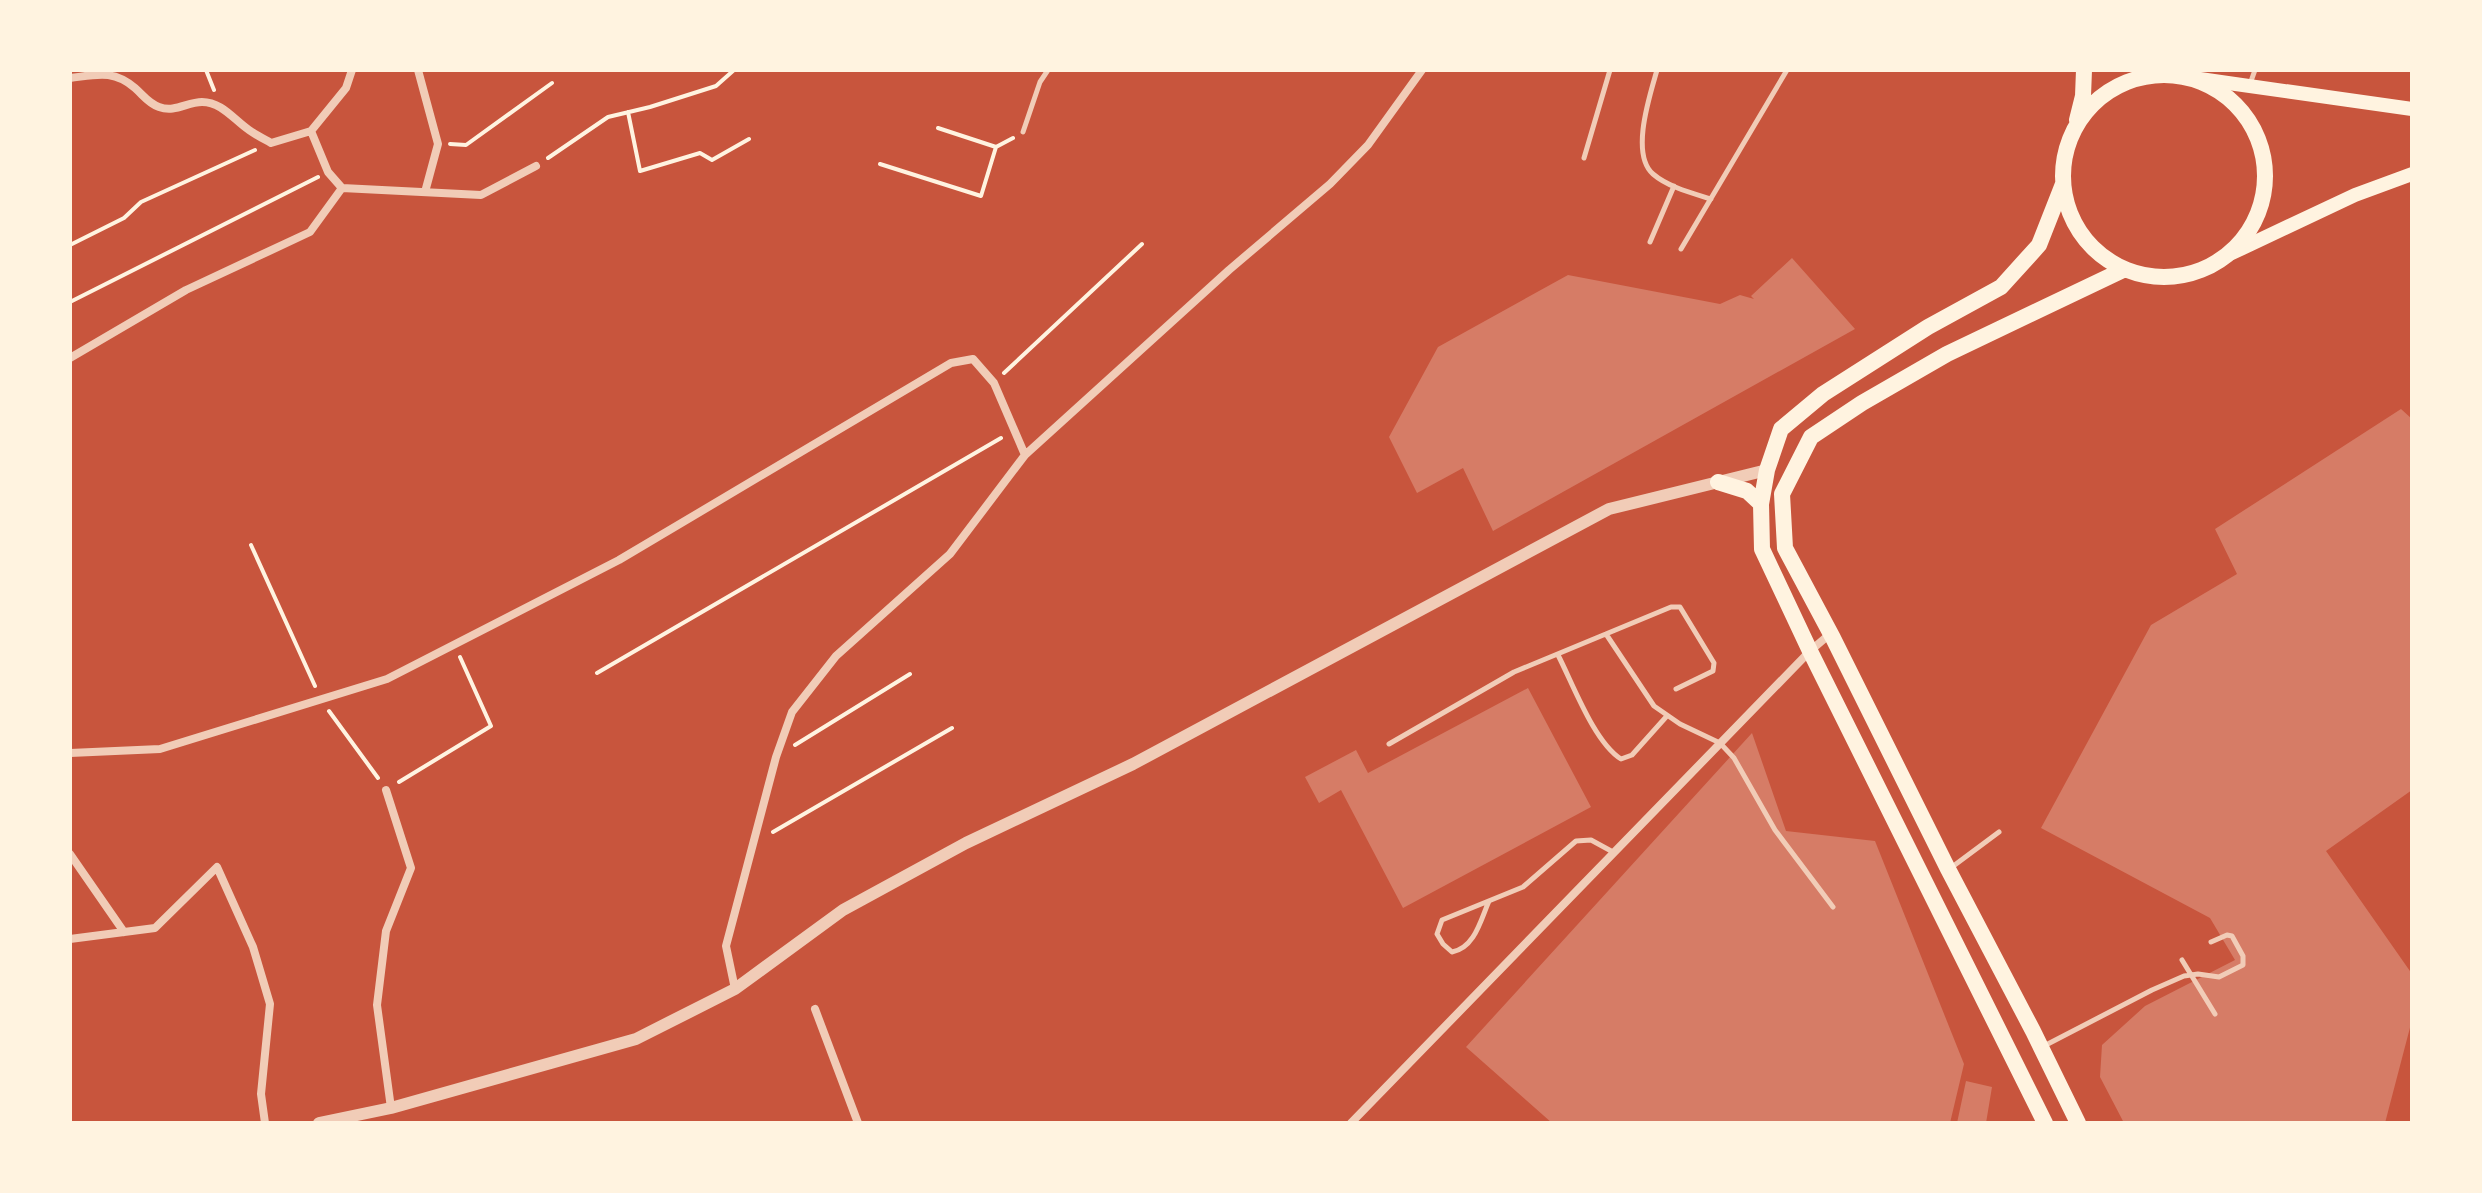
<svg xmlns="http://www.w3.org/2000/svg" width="2482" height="1193" font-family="Manrope,sans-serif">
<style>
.building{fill:#d67c66}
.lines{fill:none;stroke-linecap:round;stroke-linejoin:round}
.path{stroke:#fff3e0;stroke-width:4}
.service{stroke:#f1ccb7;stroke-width:5}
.minor{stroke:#f1ccb7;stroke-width:8}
.tertiary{stroke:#f1ccb7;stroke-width:12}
.secondary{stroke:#fff3e0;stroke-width:14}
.primary{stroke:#fff3e0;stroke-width:16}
</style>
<rect width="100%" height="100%" fill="#c8553d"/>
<!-- building -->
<path class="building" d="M1792,258l63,71 -362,202 -30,-63 -46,25 -28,-56 49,-90 130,-72 152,29 20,-9 14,4 -3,-3z
M2401,409l11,10v371l-86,61 86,123v46l-27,103h-261l-24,-46 2,-32 43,-39 90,-46 -25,-42 -169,-90 110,-203 86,-51 -22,-45z
M1528,688l63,119 -188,101 -62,-118 -22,13 -14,-26 51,-27 12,23z
M1752,733l34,98 89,10 89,223 -14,59h-398l-86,-76z
M1966,1081l26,6 -6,36h-29z"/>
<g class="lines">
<!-- path -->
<path class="path" d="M206,70l8,20
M628,112l12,59 60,-18 12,7 37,-21
M938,128l58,19
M450,144l16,1 86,-62
M548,158l60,-41 42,-10 66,-21 18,-16
M880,164l101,32 15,-49 17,-9
M70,245l54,-27 17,-16 114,-52
M70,302l248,-125
M1004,373l138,-129
M251,545l64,141
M597,673l404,-235
M329,711l49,67
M795,745l115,-71
M399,782l92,-56 -31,-69
M773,832l179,-104"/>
<!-- service -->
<path class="service" d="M1657,70c-7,25 -27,84 -4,104 15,13 39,19 58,25
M2250,84l5,-14
M1023,132l17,-50 8,-12
M1584,158l26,-88
M1650,242l24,-56
M1681,249l106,-179
M1606,634l48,72 26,18 40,19 14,15 41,72 58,77
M1558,655c15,29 36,87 63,104l11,-4 34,-38
M1389,744l125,-72 157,-65h9l34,56 -1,8 -37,18
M1952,867l47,-35
M1489,901c-8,18 -14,47 -37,51l-9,-8 -6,-10 5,-14 81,-33 53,-46 15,-1 22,12
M2182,960l33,54
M2042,1047l110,-57 32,-14 14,-2 21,3 24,-12v-9l-11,-20 -5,-1 -16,7"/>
<!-- minor -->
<path class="minor" d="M418,70l20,74 -13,48
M70,78c26,-3 43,-9 65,10 9,8 13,15 24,19 16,6 28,-5 43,-5 20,0 32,18 47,28 7,5 15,9 22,13l40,-12 35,-43 6,-18
M311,131l17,41 14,16
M70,358l116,-68 124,-58 32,-44 139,7 55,-29
M70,753l90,-4 227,-70 232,-119 332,-197 22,-4 21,24 31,72
M386,790l25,78 -25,63 -9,74 14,103
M70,854l54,78
M70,939l85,-11 62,-61 36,80 17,57 -9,90 4,29
M735,989l-9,-43 50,-189 16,-45 44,-56 114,-102 75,-99 204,-185 101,-86 38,-39 54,-75
M815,1009l43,114
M1351,1123l459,-472 20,-17"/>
<!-- tertiary -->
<path class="tertiary" d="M319,1123l72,-15 245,-69 99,-50 108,-79 123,-67 167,-79 476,-255 158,-39"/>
<!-- secondary -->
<path class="secondary" d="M2193,78l219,31
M2232,253l123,-58 57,-21"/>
<!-- primary -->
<path class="primary" d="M2063 176a101 101 0 1 1 202 0a101 101 0 1 1-202 0Z
M2077,120l6,-24 1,-26
M1718,482l29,9 14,13
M2045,1123l-235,-472 -48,-102 -1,-45 6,-34 14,-41 42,-35 105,-67 73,-40 38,-42 24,-61
M2078,1123l-45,-92 -85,-162 -115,-231 -48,-90 -3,-54 29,-57 51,-34 85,-49 176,-84"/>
</g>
<!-- border -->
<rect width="2482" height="1193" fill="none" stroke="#fff3e0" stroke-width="144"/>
</svg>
